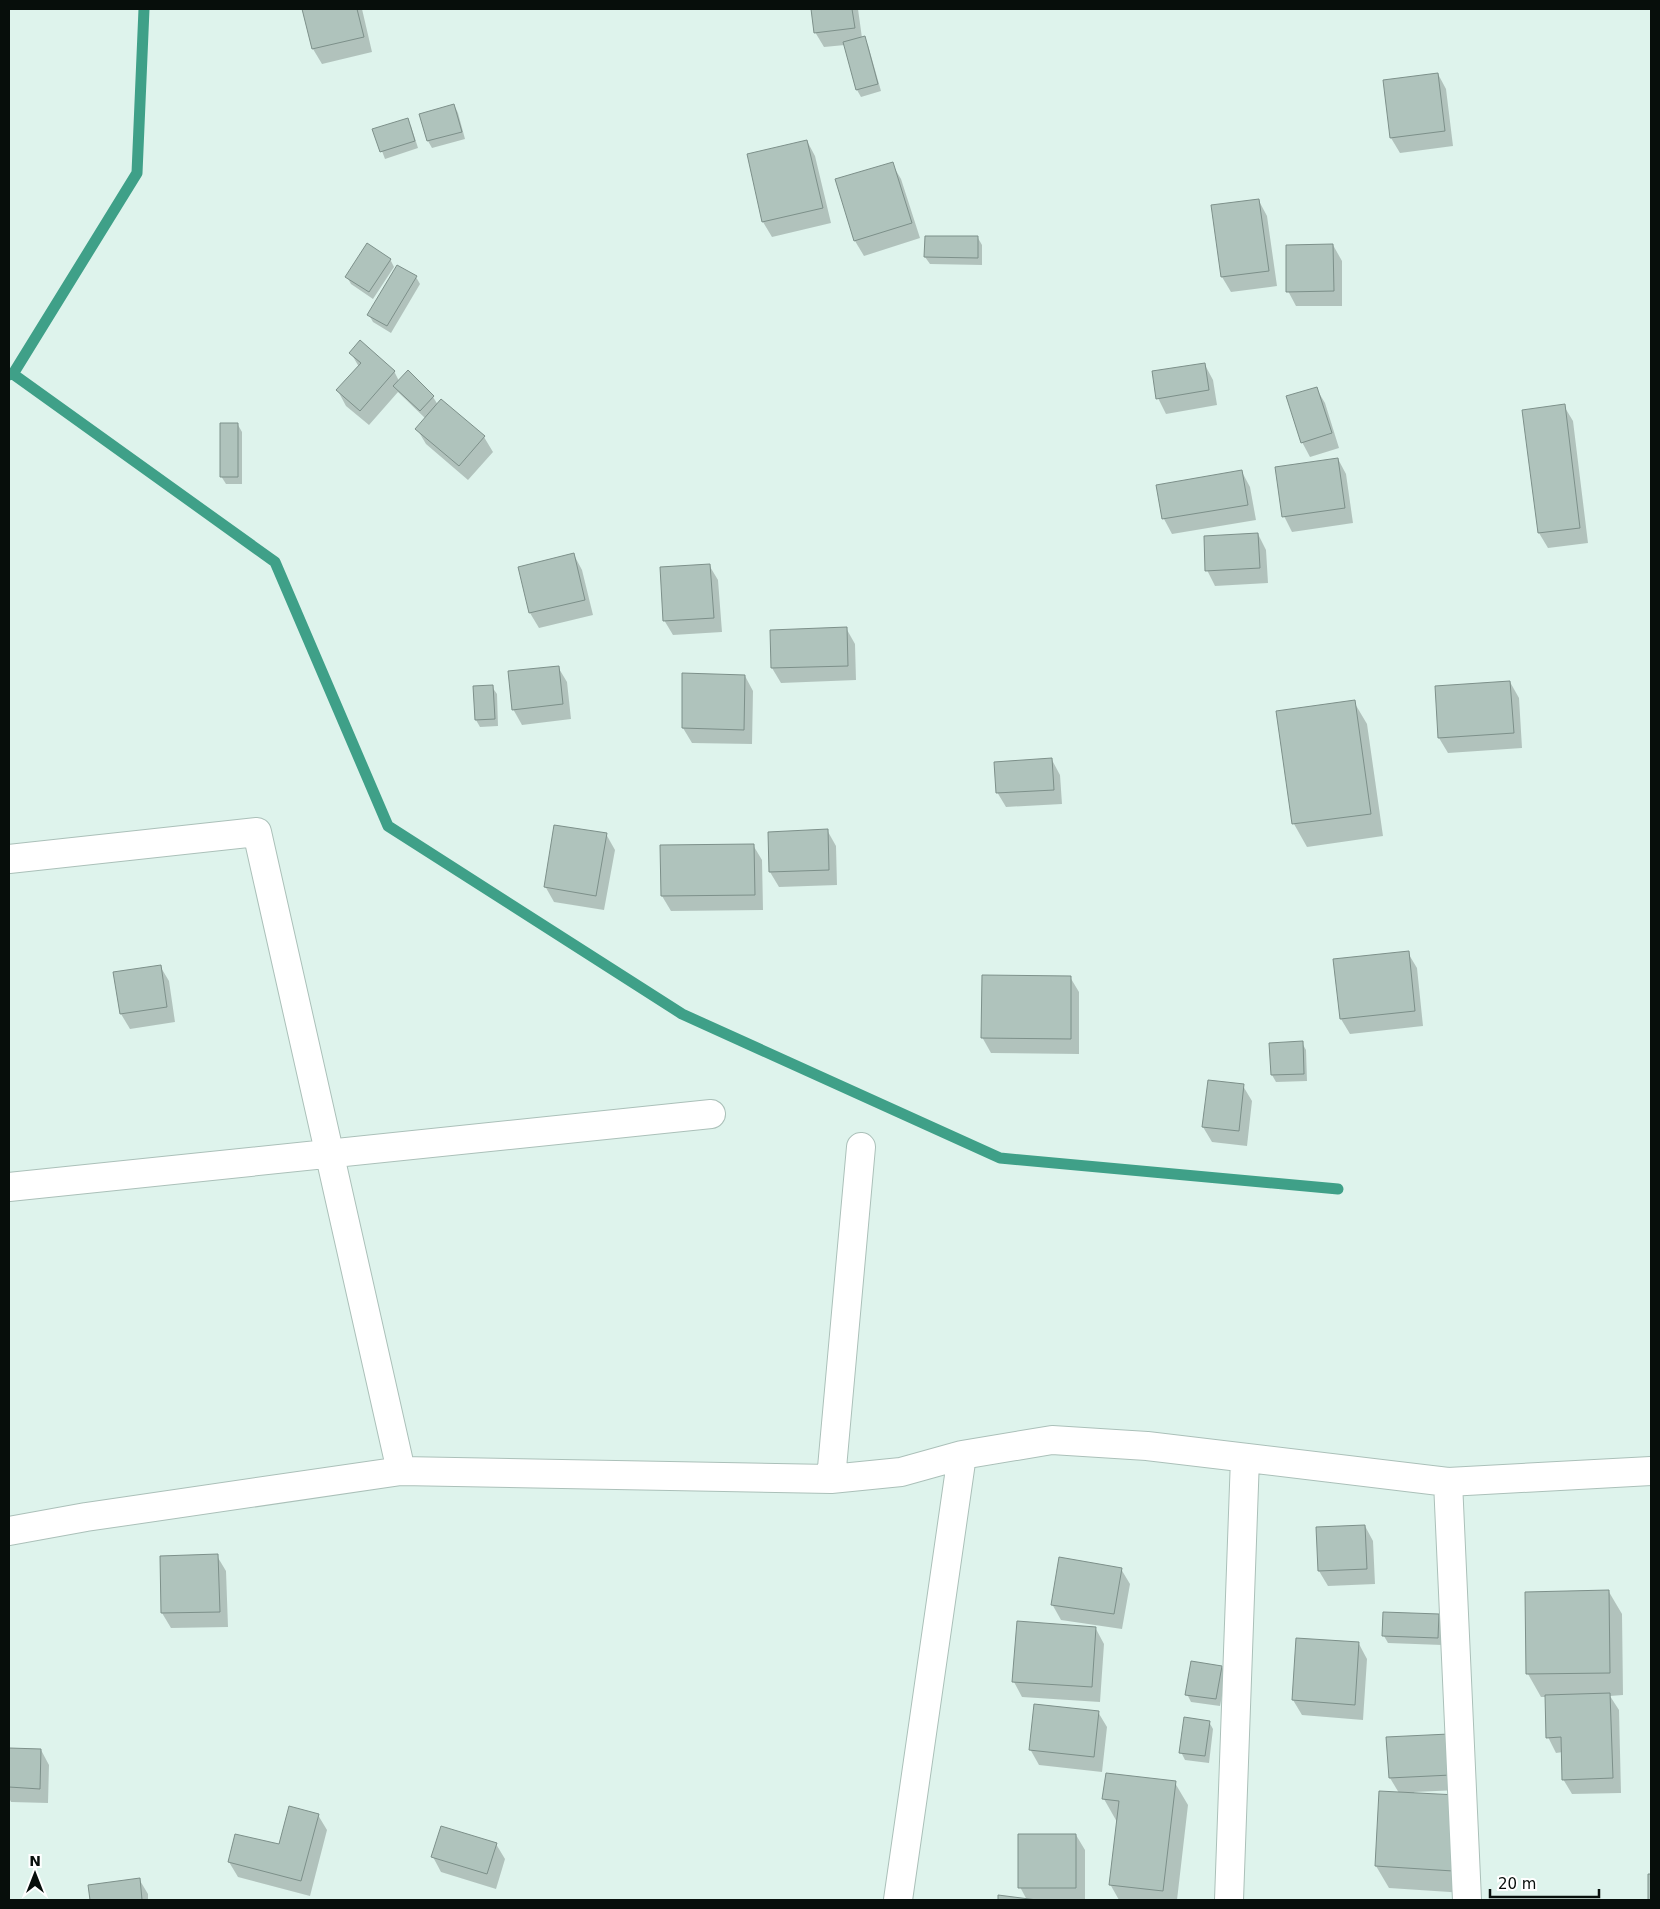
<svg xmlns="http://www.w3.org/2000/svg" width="1660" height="1909" font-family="'DejaVu Sans',sans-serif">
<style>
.shadow{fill:#0003}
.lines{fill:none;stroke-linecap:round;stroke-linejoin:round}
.stream{stroke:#3fa088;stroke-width:11}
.building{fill:#afc3bc;stroke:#7d908a}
.minor-casing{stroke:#abc0b9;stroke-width:30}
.minor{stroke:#fff;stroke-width:28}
</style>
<rect width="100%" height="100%" fill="#def3ec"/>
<!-- shadow -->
<path class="shadow" d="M303,9h59l10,43 -50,12 -9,-15z
M812,9h46l4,29h2l4,7 13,46 -20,6 -4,-7 -12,-45 -21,2 -9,-15z
M1438,74l8,15 7,57 -53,7 -9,-15z
M454,105l4,8 7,26 -33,9 -4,-7z
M407,119l4,7 7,22 -33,11 -11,-29z
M807,141l8,15 16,67 -59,14 -9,-15z
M892,164l9,15 19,59 -56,18 -9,-15 -18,-61z
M1259,201l8,15 10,70 -46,6 -9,-15z
M926,237l52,1 4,7v20l-52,-1 -5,-7z
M1333,245l9,16v45h-46l-8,-15z
M390,259l4,8 -21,32 -22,-15 -4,-7z
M416,277l4,7 -29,49 -18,-11 -4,-7z
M351,353l43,18 5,10 34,16 5,8 46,32 9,15 -25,28 -42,-36 -9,-15 9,-10 -28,-27 -29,33 -23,-19 -8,-15 21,-24z
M1205,365l8,15 4,25 -51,9 -8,-16z
M1316,388l9,15 14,45 -29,9 -8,-15z
M1564,406l9,15 15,122 -40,5 -9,-15z
M238,425l4,7v52h-16l-5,-8z
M1338,459l8,15 7,49 -61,9 -8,-16z
M1242,472l8,15 6,33 -84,14 -8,-15 -6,-33z
M1258,534l8,16 2,33 -53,3 -8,-16z
M574,555l8,15 11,45 -54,13 -9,-15 -11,-45z
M709,565l9,15 4,52 -49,3 -9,-15z
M846,628l9,16 1,36 -75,3 -9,-15z
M558,667l9,15 4,37 -49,6 -9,-16z
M684,675l61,1 8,15 -1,53 -60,-1 -9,-15z
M1510,682l9,16 3,50 -74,5 -9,-15z
M492,687l5,7 1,32 -18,1 -4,-7z
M1354,702l13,22 16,112 -76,11 -13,-23 -16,-112z
M1052,760l8,15 2,29 -56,3 -9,-15z
M827,830l9,16 1,39 -58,2 -9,-15z
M606,834l9,16 -11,60 -50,-8 -9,-16z
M753,845l9,15 1,50 -92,1 -9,-15z
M1408,953l9,15 6,58 -73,8 -9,-15z
M160,966l9,15 6,41 -45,7 -9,-15 -6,-41z
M1070,977l9,15v62l-88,-1 -9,-16z
M1302,1043l4,7 1,31 -31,1 -4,-7 -2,-31z
M1243,1086l9,15 -5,45 -35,-4 -9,-15z
M1365,1526l8,15 2,43 -47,2 -9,-15z
M217,1556l9,15 2,56 -57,1 -9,-15z
M1121,1569l9,15 -8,45 -61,-9 -9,-16z
M1609,1592l13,22 1,81 -13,1 9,14 2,83 -49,1 -9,-15v-27l-7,1 -8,-16 -2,-40h-5l-13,-23z
M1439,1616l4,7 -1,22 -54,-2 -4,-7z
M1096,1629l8,15 -4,58 -78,-5 -8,-15z
M1359,1644l8,15 -4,61 -61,-5 -9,-15z
M1222,1667l4,7 -6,32 -29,-4 -4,-8z
M1098,1712l9,15 -5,45 -63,-7 -9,-16z
M1209,1722l4,7 -4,34 -24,-3 -4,-8z
M1448,1735l11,55 -45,2v2l51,99 -76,-5 -13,-22 23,-73 -9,-15 -2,-40z
M9,1749l32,1 8,15 -1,38 -37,-1 -2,-4z
M1107,1774l68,9 13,22 -11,95h-58l-9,-16 7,-62 -13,-23z
M318,1815l9,15 -17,66 -72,-19 -9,-15 51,-16z
M1076,1835l9,15v50h-58l-7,-13z
M496,1844l9,15 -9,30 -55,-17 -8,-15z
M139,1879l9,15v6h-57l-2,-14z"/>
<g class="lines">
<!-- stream -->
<path class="stream" d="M13,374l262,188 113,264 294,188 318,144 338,31
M9,375l4,-1 124,-201 7,-164"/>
</g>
<!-- building -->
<path class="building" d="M302,9h55l7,28 -52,12z
M811,9h41l3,19 -41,5z
M865,36l13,48 -22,6 -13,-48z
M1438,73l7,58 -55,7 -7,-58z
M454,104l8,28 -35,9 -8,-27z
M408,118l7,23 -35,11 -8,-23z
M807,140l16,68 -61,14 -15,-68z
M893,162l19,61 -58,18 -19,-62z
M1259,199l10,72 -48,6 -10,-72z
M925,236h53v22l-54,-1z
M367,243l24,16 -22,33 -24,-15z
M1333,244l1,47 -48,1v-47z
M397,265l20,11 -30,50 -20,-11z
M360,340l35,31 -35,40 -24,-21 25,-27 -12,-10z
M1205,363l4,27 -53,9 -4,-28z
M408,370l26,26 -14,15 -27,-25z
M1317,387l15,46 -31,10 -15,-47z
M441,399l44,37 -26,30 -44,-37z
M1565,404l15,124 -42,5 -16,-123z
M220,423h18v54h-18z
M1338,458l7,50 -63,9 -7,-50z
M1242,470l6,35 -86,14 -6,-34z
M1258,533l2,35 -55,3 -1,-35z
M574,553l11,47 -56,13 -11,-46z
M710,564l4,54 -51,3 -3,-54z
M847,627l1,39 -77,2 -1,-38z
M559,666l4,38 -51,6 -4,-39z
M682,673l63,2 -1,55 -62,-2z
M1510,681l4,52 -76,5 -3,-52z
M493,685l2,34 -20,1 -2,-34z
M1355,700l16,114 -79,10 -16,-113z
M1052,758l2,32 -58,3 -2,-31z
M554,825l53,8 -11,63 -52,-9z
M828,829l1,41 -60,2 -1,-40z
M754,844l1,51 -94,1 -1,-51z
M1409,951l6,60 -75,8 -7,-60z
M161,965l6,42 -47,7 -7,-42z
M982,975l89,1v63l-90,-1z
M1303,1041l1,33 -33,1 -2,-32z
M1208,1080l36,4 -5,47 -37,-4z
M1365,1525l2,44 -49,2 -2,-44z
M218,1554l2,58 -59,1 -1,-57z
M1059,1557l63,11 -8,46 -63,-9z
M1609,1590l1,83 -84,1 -1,-82z
M1383,1612l56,2 -1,24 -56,-2z
M1017,1621l79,6 -4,60 -80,-5z
M1296,1638l63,4 -4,63 -63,-5z
M1191,1661l31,5 -6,33 -31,-4z
M1610,1693l3,85 -51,2 -1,-43 -15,1 -1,-43z
M1034,1704l65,7 -5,46 -65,-7z
M1184,1717l26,4 -5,35 -26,-3z
M1449,1734l2,41 -62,3 -3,-41z
M9,1748l32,1 -1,40 -31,-2z
M1106,1773l70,8 -13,110 -54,-6 10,-84 -17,-2z
M1379,1791l78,4 -4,76 -78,-5z
M289,1806l30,8 -18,67 -73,-19 7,-28 44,10z
M441,1826l56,17 -10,31 -56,-17z
M1018,1834h58v54h-58z
M1648,1874h3v26h-3z
M140,1878l2,22h-52l-2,-15z
M998,1895l39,5h-39z"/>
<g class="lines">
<!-- minor casing -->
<g class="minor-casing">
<path id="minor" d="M9,859l248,-27 144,639
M9,1187l702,-73
M831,1479l30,-332
M1448,1482l19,418
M9,1531l77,-14 315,-46 430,8 70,-7 61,-17 90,-15 95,6 301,36 203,-11
M898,1900l64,-445
M1229,1900l16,-442"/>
</g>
<!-- minor -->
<use href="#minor" class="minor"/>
</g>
<!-- border -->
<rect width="1660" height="1909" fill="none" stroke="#070e0b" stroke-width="20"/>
<!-- north arrow -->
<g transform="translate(35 1874)" stroke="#ffffff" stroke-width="4" paint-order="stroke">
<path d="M0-4L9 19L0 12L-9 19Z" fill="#070e0b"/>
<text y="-8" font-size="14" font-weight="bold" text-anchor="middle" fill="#070e0b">N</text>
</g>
<!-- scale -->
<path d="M1490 1889v8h109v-8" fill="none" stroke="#070e0b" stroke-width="2.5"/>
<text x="1498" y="1889" font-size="15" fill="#070e0b" stroke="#ffffff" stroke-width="4" paint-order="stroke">20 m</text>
</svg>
